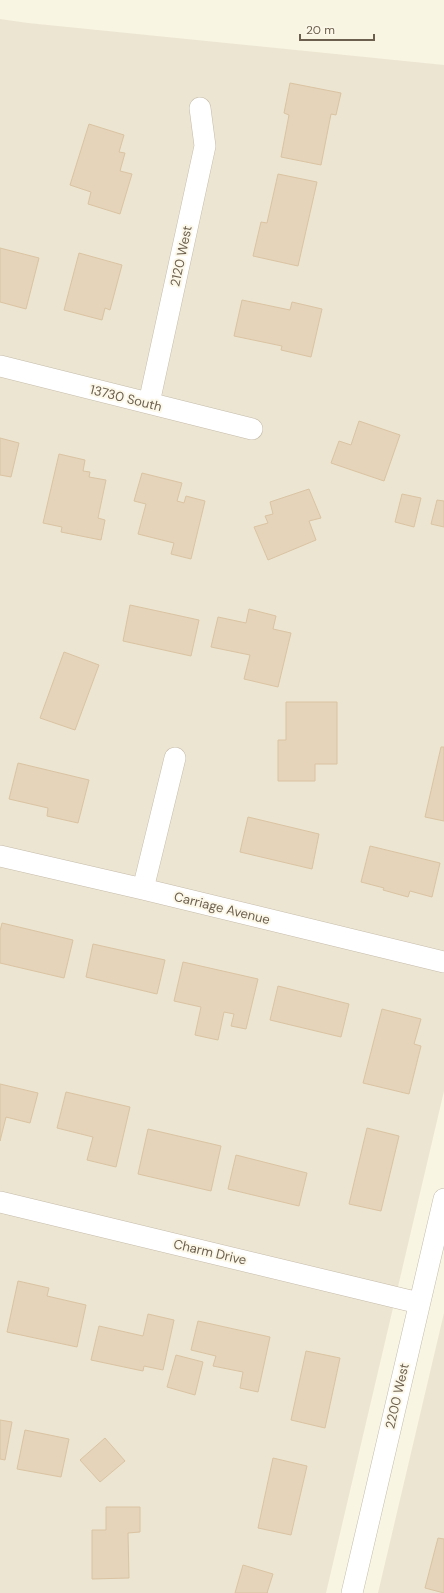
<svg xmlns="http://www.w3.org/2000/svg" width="444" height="1593" font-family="'DM Sans',sans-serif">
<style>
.residential{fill:#ece5d1}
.building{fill:#e5d4ba;stroke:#dac3a2}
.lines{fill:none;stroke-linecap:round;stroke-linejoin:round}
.minor-casing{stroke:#c5bbaa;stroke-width:22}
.minor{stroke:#fff;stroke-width:21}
.labels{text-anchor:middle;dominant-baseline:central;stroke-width:4;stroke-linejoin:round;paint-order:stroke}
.street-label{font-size:13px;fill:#6d5f4d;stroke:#fcf8e9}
</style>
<rect width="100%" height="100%" fill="#f8f5e3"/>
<!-- residential -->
<path class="residential" d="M0,19l28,4 416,42v1026l-118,502h-326z
M444,1313v280h-66z"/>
<!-- building -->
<path class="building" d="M290,83l51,10 -5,22 -5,-1 -10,51 -40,-8 8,-42 -5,-2z
M89,124l35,11 -5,17 6,1 -5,18 12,3 -12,40 -32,-10 3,-12 -21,-7z
M278,174l39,8 -19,84 -45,-10 8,-34 6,1z
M0,248l39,10 -13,51 -26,-7z
M79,253l43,12 -12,45 -5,-2 -3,12 -38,-10z
M242,300l48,10 2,-8 30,7 -11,48 -30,-7 1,-4 -48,-10z
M359,421l41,14 -16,46 -53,-18 8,-22 12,4z
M0,438l19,5 -8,34 -11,-2z
M59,454l26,6 -2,11 7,1 -1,5 17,3 -8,38 7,2 -4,20 -40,-8 1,-5 -19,-4z
M142,473l40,10 -5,18 7,2 2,-7 19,5 -14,58 -20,-5 3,-11 -36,-9 8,-30 -12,-3z
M309,489l12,29 -12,3 7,19 -48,20 -14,-33 14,-4 -3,-7 8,-2 -3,-12z
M402,494l19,4 -7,29 -19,-5z
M437,500l7,1v26l-13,-3z
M130,605l69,15 -8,36 -68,-15z
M249,609l27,7 -3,13 18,4 -13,54 -34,-8 6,-24 -39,-8 7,-30 28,6z
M64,652l35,13 -24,65 -35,-12z
M286,702h51v62h-22v17h-37v-41h8z
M441,747h3v74l-19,-4z
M18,763l71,17 -11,43 -31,-7 1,-8 -39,-9z
M248,817l71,17 -7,35 -72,-17z
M370,846l70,17 -8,34 -22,-6 -2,6 -25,-7 1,-2 -23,-6z
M2,923l71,17 -9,38 -64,-15v-32z
M93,944l72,16 -8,34 -71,-17z
M183,962l75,17 -12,50 -15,-3 3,-12 -10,-2 -6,28 -23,-5 6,-28 -27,-6z
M278,986l71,18 -8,33 -71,-17z
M382,1009l39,10 -7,25 7,2 -12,48 -46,-11z
M0,1084l38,9 -8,30 -24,-6 -6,24z
M66,1092l64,15 -14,60 -29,-7 6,-23 -36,-9z
M367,1128l32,8 -18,75 -32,-7z
M148,1129l73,17 -10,45 -73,-17z
M236,1155l71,18 -8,33 -71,-17z
M18,1281l31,7 -2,8 39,9 -9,42 -70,-15z
M148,1314l26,6 -11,50 -19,-4 -1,5 -52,-11 8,-34 44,10z
M198,1321l72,16 -12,55 -18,-4 3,-16 -30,-6 3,-10 -25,-6z
M306,1351l34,7 -15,70 -34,-8z
M176,1355l27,7 -8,33 -28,-8z
M0,1420l12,2 -7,38 -5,-1z
M25,1430l44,9 -8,38 -44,-8z
M105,1438l20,23 -25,21 -20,-22z
M273,1458l34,8 -16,69 -33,-7z
M106,1507h34v25l-12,1 1,45 -37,1v-49h14z
M438,1538l6,1v54l-19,-5z
M243,1565l30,9 -6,19h1h-33z"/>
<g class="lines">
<!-- minor casing -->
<g class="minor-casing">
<path id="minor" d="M0,366l252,63
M149,403l56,-257 -5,-38
M0,856l143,33 301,73
M143,889l32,-131
M0,1202l419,101
M352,1593l92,-394"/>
</g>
<!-- minor -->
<use href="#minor" class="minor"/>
</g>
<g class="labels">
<!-- street labels -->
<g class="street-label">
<text transform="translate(181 256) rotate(-78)">2120 West</text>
<text transform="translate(126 398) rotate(14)">13730 South</text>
<text transform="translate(222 908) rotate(14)">Carriage Avenue</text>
<text transform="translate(210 1252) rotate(13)">Charm Drive</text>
<text transform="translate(397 1396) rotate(-77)">2200 West</text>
</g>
</g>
<!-- scale -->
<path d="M300 34v6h74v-6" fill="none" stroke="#6d5f4d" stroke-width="2"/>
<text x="306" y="34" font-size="12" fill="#6d5f4d" stroke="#fcf8e9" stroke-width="3" paint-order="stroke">20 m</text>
</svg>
